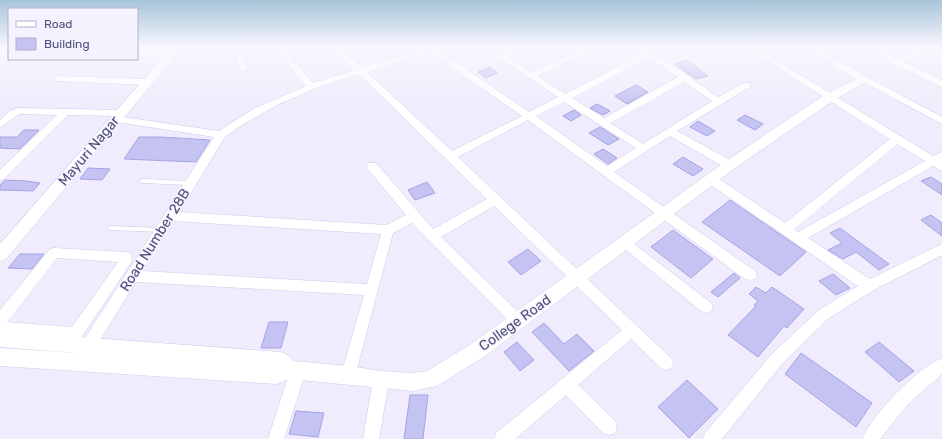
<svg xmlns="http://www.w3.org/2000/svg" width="942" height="439" font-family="Rubik,sans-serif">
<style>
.building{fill:#c4c3f2;stroke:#a4a4e5}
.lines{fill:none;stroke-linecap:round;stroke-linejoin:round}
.service-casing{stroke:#cecbe7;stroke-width:1}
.minor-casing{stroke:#cecbe7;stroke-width:1}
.tertiary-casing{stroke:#cecbe7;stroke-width:1}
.service{fill:#fff;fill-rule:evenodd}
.minor{fill:#fff;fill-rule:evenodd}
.tertiary{fill:#fff;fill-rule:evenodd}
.labels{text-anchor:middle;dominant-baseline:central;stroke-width:3;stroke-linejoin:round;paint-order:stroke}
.street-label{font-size:14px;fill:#4d4f79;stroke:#f5f3ff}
</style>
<rect width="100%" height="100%" fill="#f0ecfd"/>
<!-- building -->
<path class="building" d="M687,60l21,16 -12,3 -21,-15z
M490,67l7,6 -11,5 -8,-6z
M636,85l12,7 -21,12 -12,-8z
M597,104l4,2 9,5 -7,4 -13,-7z
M574,110l7,5 -10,6 -8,-5z
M745,115l18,9 -8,6 -18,-10z
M698,121l17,10 -8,5 -17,-9z
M600,127l19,12 -11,6 -19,-12z
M24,130h15l-19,19 -20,-1v-11h17z
M139,137h22l49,3 -14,22 -72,-3z
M603,149l14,9 -9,6 -14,-10z
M683,157l20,12 -10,7 -20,-12z
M88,168l22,1 -8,11 -22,-1z
M931,177l11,7v11l-21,-14z
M5,180l21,1 14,2 -7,8 -33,-1v-5z
M427,182l8,11 -20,7 -7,-10z
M730,200l76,52 -26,24 -78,-54z
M931,215l11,8v13l-21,-16z
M840,228l49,36 -10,6 -23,-18 -13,7 -15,-9 14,-7 -12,-10z
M673,230l40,29 -22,19 -40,-31z
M528,249l13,12 -20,14 -13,-13z
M20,254h24l-12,15 -24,-1z
M734,273l6,5 -22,19 -7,-5z
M833,274l17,14 -14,7 -17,-14z
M756,287l10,6 6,-6 32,22 -17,19 -3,-2 -26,31 -30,-22 28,-29 -2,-1 4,-4 -9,-7z
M269,322h19l-7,26h-20z
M544,323l20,21 13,-10 17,17 -25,20 -37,-39z
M517,342l17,18 -14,11 -16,-19z
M879,342l35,29 -15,11 -34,-30z
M801,353l71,50 -16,24 -71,-53z
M687,380l31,29 -29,29 -31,-31z
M410,395h18l-5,44h-19z
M296,411l28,2 -6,24 -29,-3z"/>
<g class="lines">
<!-- service casing -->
<g class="service-casing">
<path id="service" d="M142,179l48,2 3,2 -3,2 -48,-2 -3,-2z
M109,226l52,2h2l1,2 -1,2h-2l-50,-2h-2l-1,-2z"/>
</g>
<!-- minor casing -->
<g class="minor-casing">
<path id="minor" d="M234,47h8l5,21 -1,2 -3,1 -4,-3z
M274,47h8l31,36 41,-13 -22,-23h9l21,20 56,-16 7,-3 -1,-1h14l-1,2 92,63 29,-15 -76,-50h10l10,7 14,-7h10l-18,10 23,15 57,-25h11l-62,29 28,18 74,-38 -20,-9c38,0 69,30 99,50l26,-14h6v4l-73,44 57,31 1,3 -1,3h-8l-56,-32 -56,36 141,99 2,4 -2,4 -5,1 -5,-1 -217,-159 -70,37 213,201 3,5 -3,5 -5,2 -5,-2 -30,-29 -53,46 37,36 2,6 -2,6 -6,2 -6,-2 -37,-38 -51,44h-21l2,-6 126,-103 -128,-124 -53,31 82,80 2,4 -2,4 -5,2 -5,-2 -101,-102 -19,10 -39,147 -5,2 -5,-2 -3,-5 23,-80 -228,-13 -46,74 -5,2 -5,-2 -2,-5 2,-5 134,-209 -98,-15 -5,-3 5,-3 103,15 34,-22 53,-23zM430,52l92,64 -70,35 -85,-79zM647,59l8,3 23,15 -74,41 -32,-20zM359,74l128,125 -54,30 -57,-66h-8l-1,3 1,3 38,46 -20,10 -207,-13 46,-75 17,-12 37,-21 40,-17zM684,82l28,19 -69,43 -33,-21zM564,102l72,46 -29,18 -71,-50zM173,221l208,13 -14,50 -225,-13z
M745,47h10l178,109 9,-4v19l-9,-5 -125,72 62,41 72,-35v11l-68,35 -45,28 -47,46 -60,75h-19l2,-6 67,-79 47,-44 39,-24 -150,-103 -2,-3 2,-3h8l69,46 105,-84zM897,144l28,17 -127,71 -4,-3z
M865,47h10l23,11 31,-11h12l-5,3 6,3v6l-13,-6 -24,9 37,18v7l-48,-23z
M137,51l34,1 4,3 -4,3 -34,-1z
M58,76l90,3 5,3 -5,3 -93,-4v-4z
M865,76l77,41v7l-80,-43v-4z
M18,108l102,2 5,3 -5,3 -52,-1 -64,64 -4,1v-10l57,-55 -38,-1 -19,14v-8l10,-9z
M625,238l4,2 82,63 2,4 -2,4 -5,2 -5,-2 -80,-65 -2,-3 2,-3z
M54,248l72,4 5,1 1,8 -51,77 -10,2 -71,-6v-24l50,-61zM57,258l61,4 -46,65 -65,-5z
M942,358v16l-34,30 -28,35h-18c10,-24 56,-72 80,-81z
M298,364l5,2 3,5 -22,68h-16l22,-68 3,-5z
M381,373l5,2 3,5 -10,59h-16l10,-59 3,-5z"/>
</g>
<!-- tertiary casing -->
<g class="tertiary-casing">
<path id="tertiary" d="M172,47h11l-177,212 -6,2v-17z
M802,47h13l56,32 -37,21 -99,68 -250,188 -48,30 -24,5 -124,-12 -13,5 -276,-18v-18l77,5 -77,-6v-16l281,21 7,3 6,6 55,5 32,5 32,2 14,-2 44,-27 254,-182 101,-68 30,-15z"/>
</g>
<!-- service -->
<use href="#service" class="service"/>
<!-- minor -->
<use href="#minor" class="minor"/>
<!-- tertiary -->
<use href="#tertiary" class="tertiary"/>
</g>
<!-- sky -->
<linearGradient id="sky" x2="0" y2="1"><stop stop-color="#a7c5d8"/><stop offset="0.44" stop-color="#f8f6fe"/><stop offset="1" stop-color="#f8f6fe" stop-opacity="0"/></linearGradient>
<rect width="942" height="108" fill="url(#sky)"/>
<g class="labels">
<!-- street labels -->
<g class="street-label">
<text transform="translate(89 151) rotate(-50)">Mayuri Nagar</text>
<text transform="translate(155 240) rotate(-58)">Road Number 28B</text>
<text transform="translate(515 323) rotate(-36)">College Road</text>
</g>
</g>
<!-- legend -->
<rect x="8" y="8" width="130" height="52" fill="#f5f3ff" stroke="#b2b1c9"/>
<rect x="16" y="21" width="20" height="6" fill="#ffffff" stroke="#b2b1c9"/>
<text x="44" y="28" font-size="12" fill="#4d4f79">Road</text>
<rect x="16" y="38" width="20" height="12" fill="#c4c3f2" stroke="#b2b1c9"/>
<text x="44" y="48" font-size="12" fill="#4d4f79">Building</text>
</svg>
